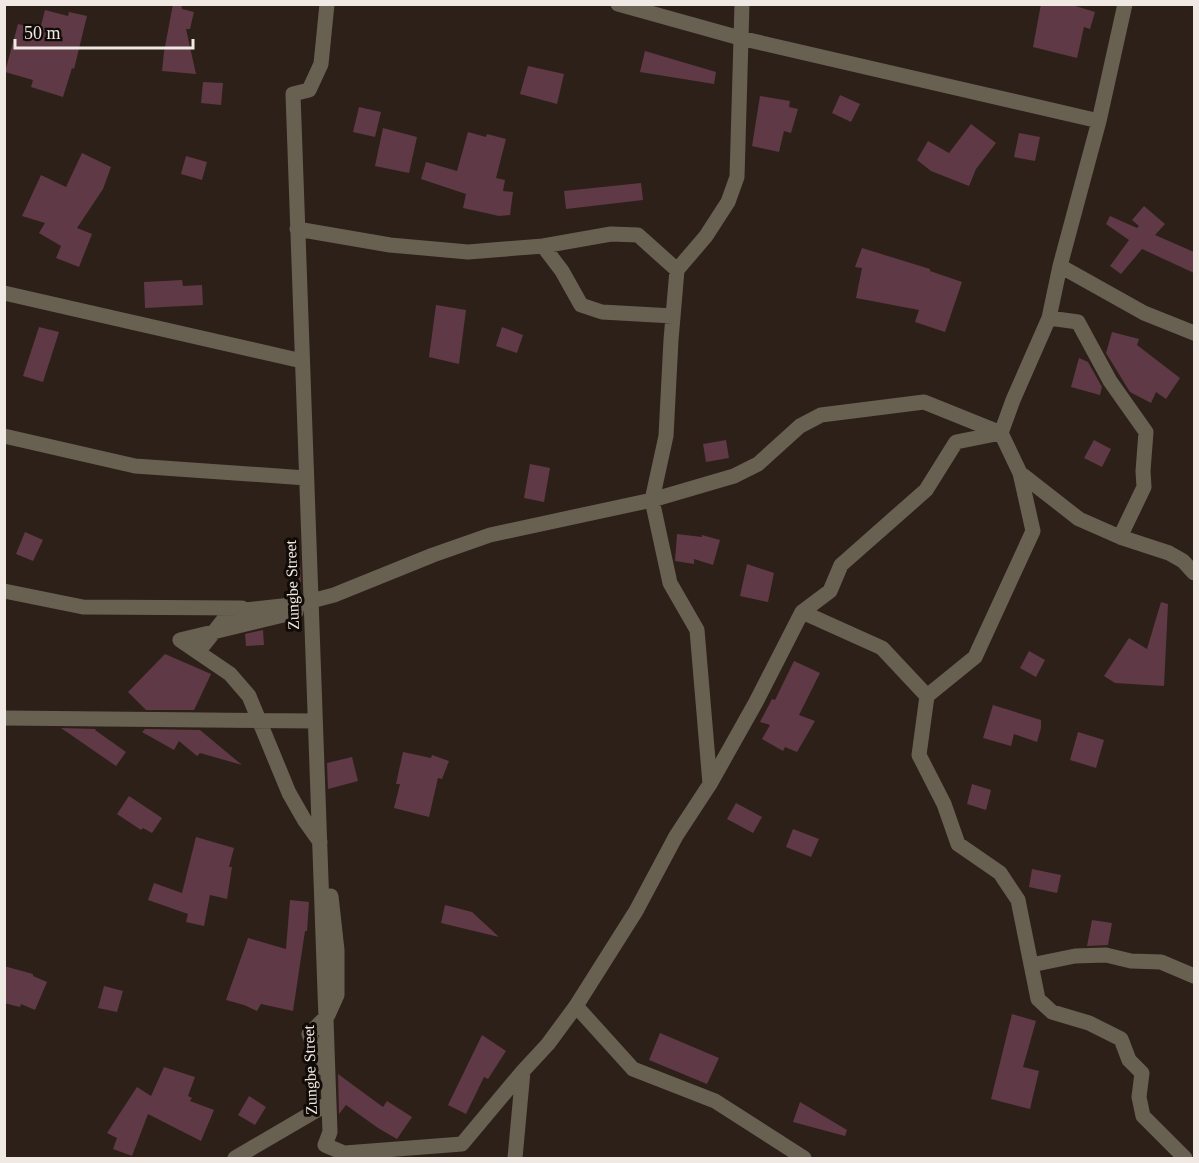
<svg xmlns="http://www.w3.org/2000/svg" width="1199" height="1163" font-family="Georgia,serif">
<style>
.building{fill:#5f3946}
.lines{fill:none;stroke-linecap:round;stroke-linejoin:round}
.street{stroke:#686152;stroke-width:15}
.labels{text-anchor:middle;dominant-baseline:central;stroke-width:6;stroke-linejoin:round;paint-order:stroke}
.street-label{font-size:16px;fill:#f0e8e3;stroke:#110b08}
</style>
<rect width="100%" height="100%" fill="#2d2019"/>
<!-- building -->
<path class="building" d="M173,4h8l1,5 12,3 -4,17h-4l10,45 -34,-3 2,-19z
M1041,4h28l26,8 -5,17 -6,-2 -7,31 -44,-11z
M45,10l23,6 1,-4 18,4 -13,53 -2,-1 -9,29 -32,-10 2,-7 -28,-8 13,-48 22,5z
M645,51l71,21 -2,12 -74,-12z
M528,66l36,8 -7,30 -37,-10z
M203,82l20,1 -2,22 -20,-2z
M840,95l20,9 -9,18 -19,-9z
M760,96l30,5 -1,6 9,2 -7,24 -7,-2 -5,21 -27,-6z
M359,107l22,5 -6,25 -22,-5z
M971,124l25,19 -20,26 -7,17 -38,-15 -14,-11 11,-19 21,12z
M383,128l34,9 -8,36 -34,-7z
M468,132l18,5 1,-3 19,5 -10,39 9,2 -2,11 10,1 -3,23 -11,1 -36,-8 3,-14 -45,-15 5,-17 31,9z
M1019,133l21,4 -5,24 -21,-4z
M82,153l29,14 -8,22 -26,39 15,6 -13,33 -23,-9 5,-12 -22,-13 6,-10 -23,-7 19,-41 25,12z
M186,156l21,6 -5,18 -21,-6z
M641,183l2,17 -77,9 -2,-18z
M1144,206l21,18 -10,11 39,17v21l-52,-24 -21,25 -11,-8 19,-26 -23,-16 4,-8 27,12 2,-2 -7,-6z
M862,248l68,21v2l32,11 -17,50 -30,-10 4,-12 -63,-12 6,-30 -7,-1z
M182,280l1,6 19,-1 1,20 -58,3 -1,-26z
M436,305l30,5 -7,54 -30,-7z
M39,327l20,5 -16,50 -20,-6z
M502,327l21,8 -6,18 -21,-7z
M1112,332l27,7 -2,6 43,33 -14,21 -10,-7 -5,11 -21,-11 -24,-39z
M1079,358l9,4 14,25 -2,8 -29,-8z
M726,440l3,18 -23,4 -3,-18z
M1094,440l17,9 -9,18 -18,-9z
M530,464l20,4 -6,34 -20,-4z
M25,532l18,8 -10,21 -17,-7z
M677,534l25,3v-2l18,5 -7,25 -19,-6v5l-19,-3z
M300,561l1,21 -9,2 -5,-19z
M747,564l27,9 -6,29 -28,-6z
M1161,602l7,2 -4,82 -49,-3 -11,-7 25,-38 18,11z
M263,630l1,15 -18,1 -1,-12z
M1029,651l16,9 -9,17 -16,-9z
M165,654l46,20 -17,36h-48l-18,-18z
M794,661l26,12 -21,42 16,6 -18,31 -12,-5 -2,4 -21,-12 8,-14 -10,-3 12,-23 3,1z
M993,705l48,15v8l-4,14 -23,-8 -3,12 -28,-8z
M61,728l35,1 -1,1 31,22 -10,14z
M145,729l55,1 42,35 -42,-12 -3,3 -18,-15 -5,9 -32,-18z
M1078,732l26,8 -8,28 -26,-8z
M403,752l28,6 1,-3 17,6 -7,18 -4,-1 -9,39 -35,-9 6,-24h-4z
M352,757l6,24 -30,8 -1,-26z
M972,784l19,6 -5,20 -19,-6z
M129,796l33,22 -10,15 -9,-5 -2,2 -24,-16z
M736,803l26,14 -9,16 -26,-14z
M793,829l26,10 -8,18 -25,-10z
M196,837l38,11 -5,19h3l-5,32 -17,-4 -6,31 -18,-4 2,-8 -40,-14 6,-17 28,10z
M1032,869l29,6 -4,18 -28,-6z
M290,900l19,2 -2,29h-2l-12,80 -32,-7 -4,7 -13,-6 -18,-5 22,-62 38,11z
M445,905l27,7 27,25 -58,-14z
M1092,920l20,3 -4,22 -21,1z
M4,966l29,8v2l14,6 -12,28 -14,-6 -1,3 -16,-4z
M104,986l19,5 -6,21 -19,-4z
M1012,1014l24,7 -13,46 16,4 -9,38 -39,-10z
M660,1033l59,25 -12,26 -58,-24z
M482,1035l24,16 -18,28 -4,-2 -18,37 -18,-9z
M164,1067l31,10 -7,19 4,2 -2,3 24,9 -13,31 -53,-27 -16,42 -19,-7 4,-11 -10,-5 30,-46 14,9z
M338,1074l45,33 4,-6 25,16 -15,22 -19,-11 -32,-23 -7,9z
M249,1096l17,11 -11,18 -17,-10z
M800,1102l47,28 -2,6 -52,-14z"/>
<g class="lines">
<!-- street -->
<path class="street" d="M327,4l-6,60 -12,26 -16,4 37,1038 -5,13 28,12
M618,4l122,34 359,83
M297,229l93,16 78,7 75,-6 19,25 19,34 21,7 71,4
M543,246l68,-12 27,1 39,35
M1060,266l84,47 50,20
M4,293l298,68
M1049,318l29,4 32,59 36,51 -3,39 1,16 -24,50
M4,436l131,30 171,12
M4,591l79,16 159,1
M296,612l-116,28 50,34 19,22 40,97 16,28 15,21
M802,612l80,36 45,48 -8,59 25,49 14,40 42,29 18,27 20,99 14,13 37,11 32,16 8,21 13,13 -3,24 4,19 42,42
M198,652l27,-34 11,-7 64,-7 34,-9 99,-40 57,-20 162,-35 82,-24 24,-12 42,-38 21,-11 103,-13 77,31 19,40 59,46 41,18 49,16 14,8 11,12
M927,696l48,-39 58,-126 -13,-58
M4,718l311,3
M710,784l-13,-154 -27,-47 -18,-83 14,-64 5,-96 6,-70 29,-34 22,-34 9,-25 5,-173
M1031,965l44,-9 31,-1 25,6 30,1 33,14
M576,1006l57,63 82,32 89,57
M324,1069l-15,-35 19,-19 9,-20v-45l-6,-54
M345,1153l117,-9 61,-73 25,-27 28,-38 60,-95 40,-75 34,-52 46,-82 46,-90 28,-21 11,-26 85,-75 30,-48 45,-9 12,-33 36,-82 11,-52 39,-145 26,-117
M235,1158l94,-55
M515,1158l8,-87"/>
</g>
<g class="labels">
<!-- street labels -->
<g class="street-label">
<text transform="translate(292 585) rotate(-92)">Zungbe Street</text>
<text transform="translate(310 1070) rotate(-92)">Zungbe Street</text>
</g>
</g>
<!-- border -->
<rect width="1199" height="1163" fill="none" stroke="#f0e8e3" stroke-width="12"/>
<!-- scale -->
<path d="M15 39v9h178v-9" fill="none" stroke="#f0e8e3" stroke-width="3"/>
<text x="24" y="39" font-size="18" fill="#f0e8e3" stroke="#110b08" stroke-width="4.5" paint-order="stroke">50 m</text>
</svg>
